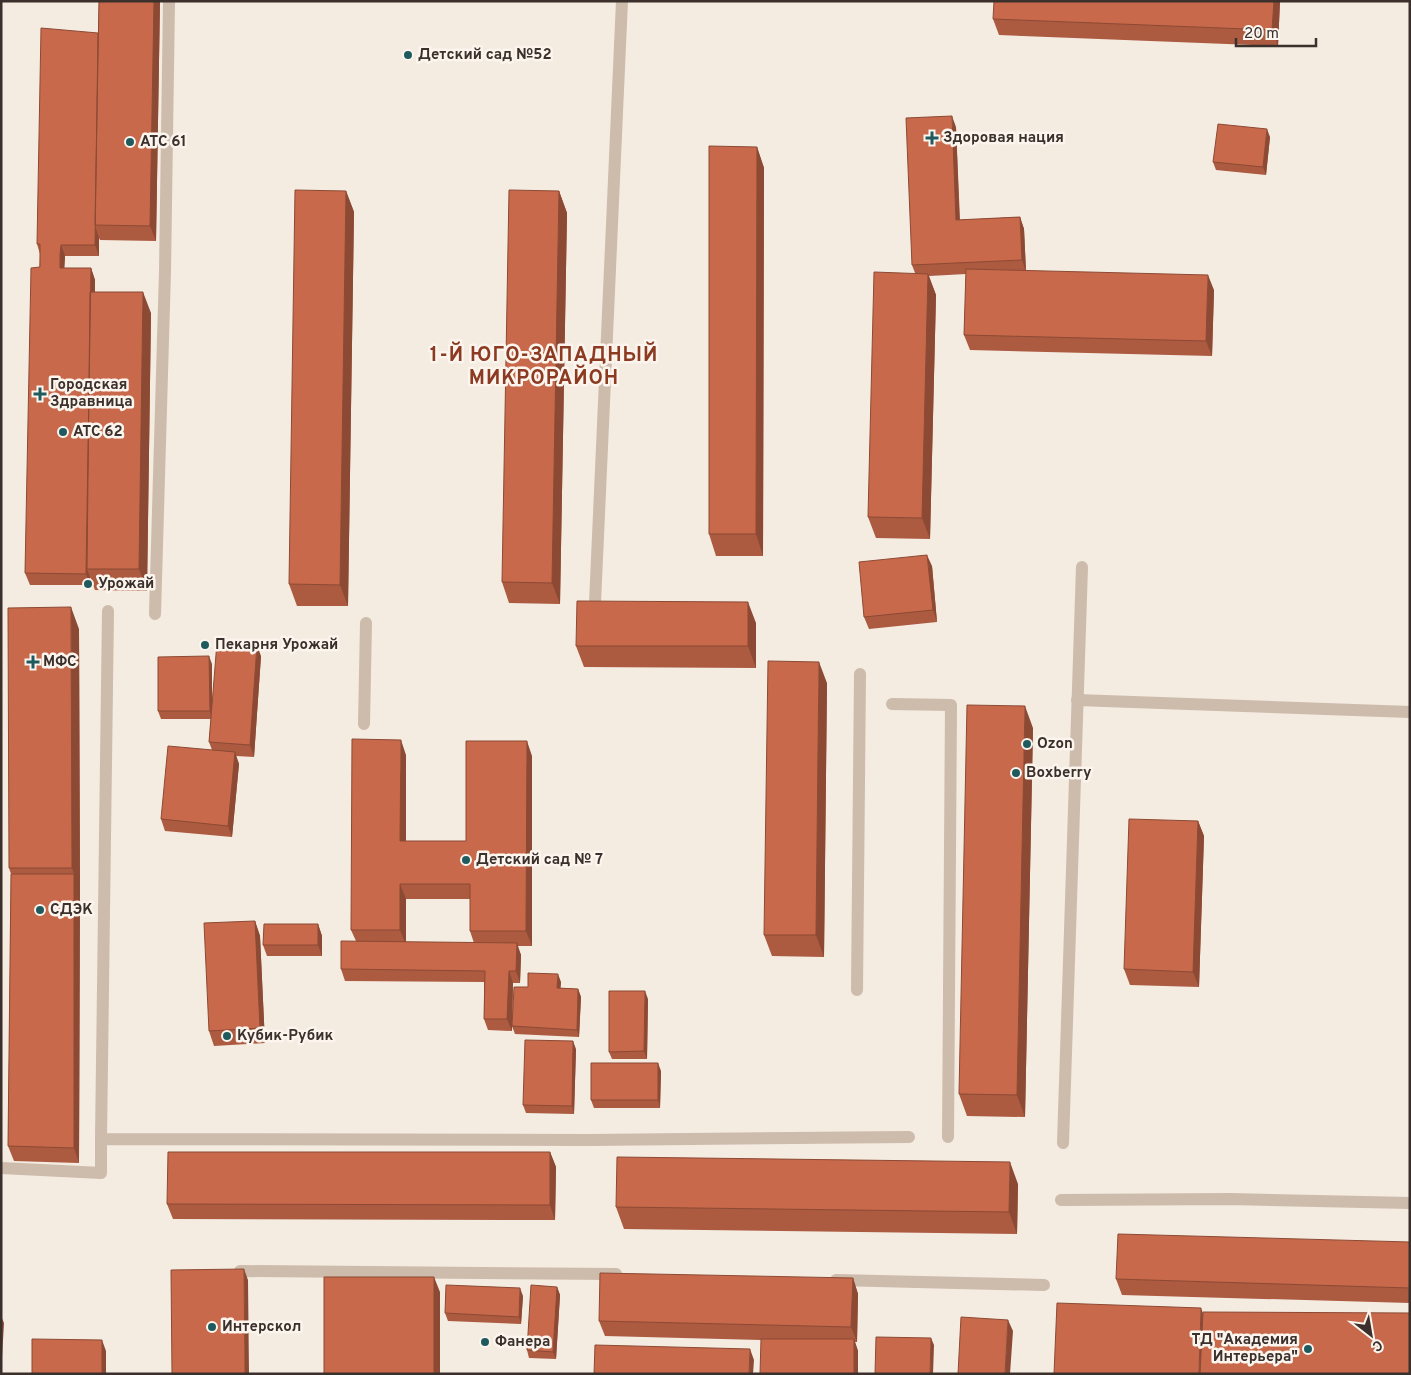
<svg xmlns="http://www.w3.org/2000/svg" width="1411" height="1375" font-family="Overpass,sans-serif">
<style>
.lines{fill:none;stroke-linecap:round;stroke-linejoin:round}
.lane{stroke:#cdbbac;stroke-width:12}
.street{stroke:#cdbbac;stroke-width:12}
.wall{fill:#ac5a40;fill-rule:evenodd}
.shaded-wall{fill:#8c4a34}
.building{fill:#c8694b;stroke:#8c4a34}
.poi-dot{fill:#1f5a5e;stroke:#fbf5ee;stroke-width:2}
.labels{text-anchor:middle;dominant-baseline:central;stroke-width:5;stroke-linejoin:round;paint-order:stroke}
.poi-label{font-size:15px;font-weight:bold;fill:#3b302b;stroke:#fbf5ee;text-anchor:start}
.district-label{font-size:20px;font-weight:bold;letter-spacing:1px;fill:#8c3b22;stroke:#fbf5ee}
</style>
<rect width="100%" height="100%" fill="#f4ebe1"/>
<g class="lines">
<!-- lane -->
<path class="lane" d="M595,603l27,-602
M155,614l10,-343 4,-270
M892,704l59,1 -3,432
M364,724l2,-101
M857,990l3,-316
M101,1139l7,-528
M1063,1143l19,-576
M1,1168l100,5v-34l487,1 321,-3
M1061,1200l169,-1 180,4
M240,1271l376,3
M836,1280l208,5"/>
<!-- street -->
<path class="street" d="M1077,700l333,12"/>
</g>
<!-- wall -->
<path class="wall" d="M99,1h61l-4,240 -56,-1 -1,-2v18h-34l-1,10v2h27l4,12v12l56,21 -4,278 -52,-1 -5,-13v8h-60l-5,-12 15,-319 -3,-10 61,-211z
M1280,1l-2,45 -279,-11 -6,-16z
M956,127l4,93 60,-3 4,12 2,42 188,19 -2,66 -242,-6 -6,-15 2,-61 -37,2 7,19 -6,244 -54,-1 -8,-21 47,-244 -3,-8z
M1270,137l-4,38 -50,-5 -3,-8z
M757,147l7,21 -1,388h-47l-7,-22z
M346,191l8,21 -6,394h-51l-8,-22z
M559,191l8,22 -7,391 -51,-1 -7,-21z
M932,566l5,56 -68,7 -5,-12z
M756,623v45l-172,-1 -8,-21z
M79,629l1,260 -1,274 -65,-2 -6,-15 3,-272 -2,-6z
M261,656l-7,101 -18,-1 3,8 -7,73 -67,-6 -4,-12 51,-69 -3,-8 2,-23h-50l-3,-8 54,-47v36z
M827,683l-3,274 -52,-1 -8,-21z
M1033,728l-8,389 -58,-1 -8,-22z
M406,755v86h60l66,-85v190h-15l4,9 -1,28h-7l-1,48 -24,-1 -4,-11v-37l-139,-1 -4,-12 15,-28 -5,-11zM406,899h64v32l4,12 -68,-1z
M1198,821l6,15 -5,151 -69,-2 -6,-16z
M255,921l5,15 5,107 -51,3 -5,-15z
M318,924l4,12v20h-55l-4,-11z
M561,982l-1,6 18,1 3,8 -2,40 -64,-3 -3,-8 16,-39z
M648,999l-1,60h-35l-3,-7z
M576,1049l-2,65 -48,-1 -3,-8z
M661,1071l-1,37h-66l-3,-8z
M550,1152l6,15 -1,53 -382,-1 -6,-15z
M1018,1184l-1,50 -393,-5 -8,-22z
M1410,1242v61l-288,-8 -6,-16z
M853,1278l5,16 -1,48h-2l3,9 -97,-11 -156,-4 -6,-15z
M557,1287l3,8 -4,64 -27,-1 -2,-8z
M523,1296l-2,28 -73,-3 -3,-8z"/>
<!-- shaded-wall -->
<path class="shaded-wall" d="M154,1h6l-4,240 -6,-15z
M1274,1h6l-2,45 -6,-16z
M952,116l4,11 4,105 -4,-12z
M1267,129l3,8 -4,38 -3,-8z
M757,147l7,21 -1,388 -7,-22z
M346,191l8,21 -6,394 -8,-21z
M559,191l8,22 -7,391 -8,-21z
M1020,217l4,12 2,43 -4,-12z
M95,226l4,12v18l-4,-11z
M61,245l4,11 -1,23 -4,-11z
M91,268l4,12 -5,289h-3l3,8v8l-4,-11z
M928,274l8,21 -6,244 -8,-21z
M1208,275l6,15 -2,66 -6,-15z
M143,292l8,21 -4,278 -8,-22z
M927,555l5,11 5,56 -4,-12z
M748,602l8,21v45l-8,-22z
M71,607l8,22 1,260 -1,274 -5,-15v-274l-2,-6z
M257,645l4,11 -7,101 -4,-12z
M209,656l3,8v55l-2,-8z
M819,662l8,21 -3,274 -8,-22z
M1025,706l8,22 -8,389 -8,-22z
M401,740l5,15v101l-6,-15z
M527,741l5,15v190l-6,-15z
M235,752l4,12 -7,73 -4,-11z
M1198,821l6,15 -5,151 -6,-15z
M400,884l6,15v46l-6,-15z
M255,921l5,15 5,107 -5,-15z
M318,924l4,12v20l-4,-11z
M517,943l4,12 -1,28 -4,-12z
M509,971l4,12 -1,48 -5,-12z
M558,974l3,8 -1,14 -3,-8z
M578,989l3,8 -2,40 -2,-7z
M645,991l3,8 -1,60 -3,-8z
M573,1041l3,8 -2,65 -2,-8z
M658,1063l3,8 -1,37 -2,-8z
M550,1152l6,15 -1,53 -5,-15z
M1010,1162l8,22 -1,50 -8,-22z
M244,1269l4,11 1,94h-4z
M434,1277l6,15v82h-6z
M853,1278l5,16 -1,48 -6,-15z
M557,1287l3,8 -4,64 -3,-7z
M520,1288l3,8 -2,28 -2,-7z
M1201,1308l6,16 -2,50h-6z
M1,1316l3,7 -2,34 -1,-3z
M1008,1320l5,11 -3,43h-5z
M931,1338l3,7 -1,29h-3z
M854,1339l4,12v23h-4z
M102,1340l4,11v23h-4z
M750,1349l4,11 -1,14h-4z"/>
<!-- building -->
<path class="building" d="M99,1h55l-4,225 -55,-1z
M994,1h280l-2,29 -279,-11z
M41,28l57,5 -3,212h-34l-1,10v13h31l-5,306 -61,-1 6,-305 9,-1v-23h-3z
M952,116l4,104 64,-3 2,43 -110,5 -6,-147z
M1218,124l49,5 -4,38 -50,-5z
M709,146l48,1 -1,387h-47z
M295,190l51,1 -6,394 -51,-1z
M509,190l50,1 -7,392 -50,-1z
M966,269l242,6 -2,66 -242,-6z
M874,272l54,2 -6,244 -54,-1z
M90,292h53l-4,277h-52z
M927,555l6,55 -69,7 -5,-55z
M577,601l171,1v44h-172z
M71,607l1,261h-63l-1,-260z
M217,642l40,3 -7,100 -41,-3z
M209,656l1,55h-52v-54z
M768,661l51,1 -3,273h-52z
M967,705l58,1 -8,389 -58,-1z
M352,739l49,1 -1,101h66v-100h61l-1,190h-56v-47h-70v46h-49z
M168,746l67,6 -7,74 -67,-7z
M1129,819l69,2 -5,151 -69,-3z
M11,874h63v274l-66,-2z
M255,921l5,107 -51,3 -5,-108z
M264,924h54v21h-55z
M341,941l176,2 -1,28h-7l-2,48h-23l1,-48 -144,-2z
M528,973l30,1 -1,14 21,1 -1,41 -65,-4 2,-39h14z
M609,991h36l-1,60 -35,1z
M525,1040l48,1 -1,65 -49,-1z
M591,1063h67v37h-67z
M168,1152h382v53l-383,-1z
M617,1157l393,5 -1,50 -393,-5z
M1118,1234l292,8v46l-294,-9z
M244,1269l1,105h-73l-1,-104z
M600,1273l253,5 -2,49 -252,-6z
M324,1277h110v97h-110z
M446,1285l74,3 -1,29 -74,-4z
M531,1285l26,2 -4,65 -26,-2z
M1057,1303l144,5 -2,66h-145z
M1203,1312l207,1v61h-210z
M961,1317l47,3 -3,54h-47z
M876,1337l55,1 -1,36h-55z
M32,1339l70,1v34h-70z
M761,1339h93v35h-94z
M595,1345l155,4 -1,25h-155z"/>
<!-- markers -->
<g class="poi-dot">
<circle cx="408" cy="55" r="5"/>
<path d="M929.5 130.5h5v5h5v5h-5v5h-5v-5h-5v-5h5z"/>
<circle cx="130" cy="142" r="5"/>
<path d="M37.5 386.5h5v5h5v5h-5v5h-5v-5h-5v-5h5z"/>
<circle cx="63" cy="432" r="5"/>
<circle cx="88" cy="584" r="5"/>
<circle cx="205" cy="645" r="5"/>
<path d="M30.5 654.5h5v5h5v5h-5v5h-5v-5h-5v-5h5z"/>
<circle cx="1027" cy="744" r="5"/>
<circle cx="1016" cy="773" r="5"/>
<circle cx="466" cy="860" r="5"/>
<circle cx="40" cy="910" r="5"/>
<circle cx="227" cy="1036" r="5"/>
<circle cx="212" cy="1327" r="5"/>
<circle cx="485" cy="1342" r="5"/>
<circle cx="1308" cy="1349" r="5"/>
</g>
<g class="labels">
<!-- poi labels -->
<g class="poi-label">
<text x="418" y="55">Детский сад №52</text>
<text x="943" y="138">Здоровая нация</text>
<text x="140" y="142">АТС 61</text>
<text x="50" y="385">Городская<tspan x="50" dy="17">Здравница</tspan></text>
<text x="73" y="432">АТС 62</text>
<text x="98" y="584">Урожай</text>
<text x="215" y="645">Пекарня Урожай</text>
<text x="43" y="662">МФС</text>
<text x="1037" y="744">Ozon</text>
<text x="1026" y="773">Boxberry</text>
<text x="476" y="860">Детский сад № 7</text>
<text x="50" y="910">СДЭК</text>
<text x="237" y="1036">Кубик-Рубик</text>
<text x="222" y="1327">Интерскол</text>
<text x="1298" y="1340" text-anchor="end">ТД "Академия<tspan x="1298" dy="17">Интерьера"</tspan></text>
<text x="495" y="1342">Фанера</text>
</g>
<!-- district labels -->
<g class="district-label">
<text x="544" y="356">1-Й ЮГО-ЗАПАДНЫЙ<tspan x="544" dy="23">МИКРОРАЙОН</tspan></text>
</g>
</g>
<!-- border -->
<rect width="1411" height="1375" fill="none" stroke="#3b302b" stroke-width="5"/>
<!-- north arrow -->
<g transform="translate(1371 1335) rotate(149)" stroke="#fbf5ee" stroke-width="4" paint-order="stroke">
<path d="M0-4L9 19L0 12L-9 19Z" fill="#3b302b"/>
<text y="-8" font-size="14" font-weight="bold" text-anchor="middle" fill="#3b302b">С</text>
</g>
<!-- scale -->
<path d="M1236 38v8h80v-8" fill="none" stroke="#3b302b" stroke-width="2.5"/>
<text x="1244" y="38" font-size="15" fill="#3b302b" stroke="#fbf5ee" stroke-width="4" paint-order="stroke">20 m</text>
</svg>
